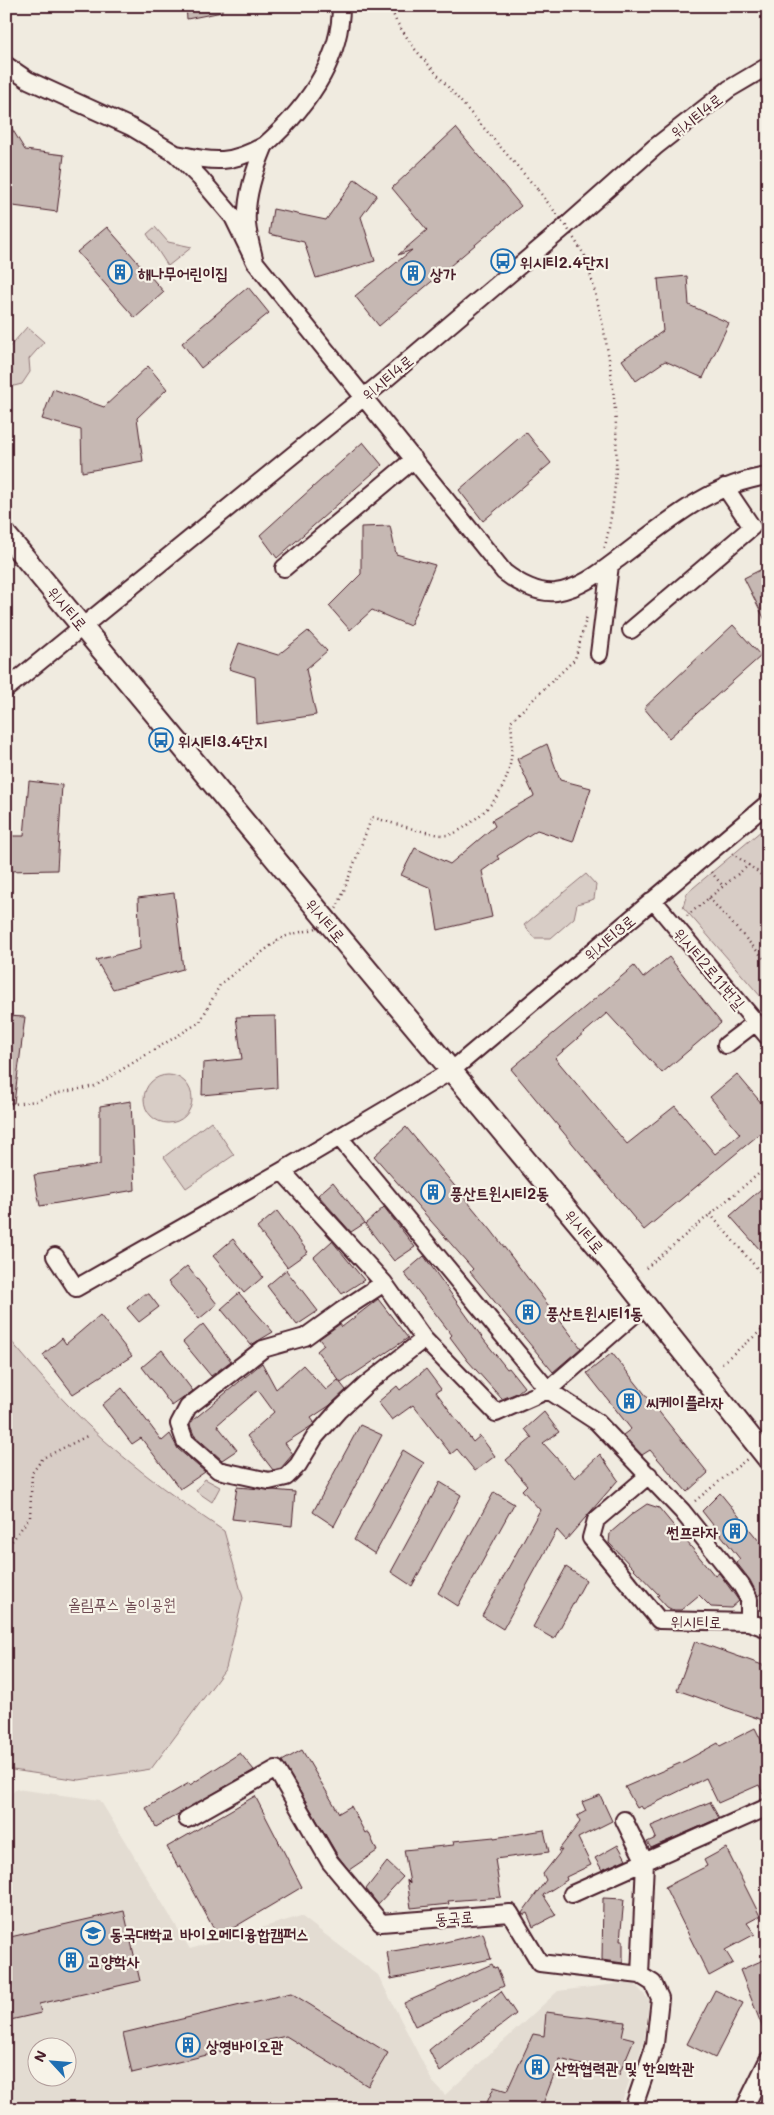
<svg xmlns="http://www.w3.org/2000/svg" width="774" height="2115" font-family="Mali,'Poor Story',sans-serif">
<style>
.built{fill:#e3dcd2;fill-rule:evenodd}
.green{fill:#d8cdc6;stroke:#917678}
.building{fill:#c6b8b3;stroke:#4a1f2b}
.lines{fill:none;stroke-linecap:round;stroke-linejoin:round}
.minor-casing{stroke:#4a1f2b;stroke-width:20}
.major-casing{stroke:#4a1f2b;stroke-width:24}
.path{stroke:#4a1f2b;stroke-width:2.5;stroke-dasharray:1 4;stroke-linecap:butt}
.minor{stroke:#f7f3e8;stroke-width:16}
.major{stroke:#f7f3e8;stroke-width:20}
.path-bridge{stroke:#4a1f2b;stroke-width:2.5;stroke-dasharray:1 4;stroke-linecap:butt}
.labels{text-anchor:middle;dominant-baseline:central;stroke-width:4.5;stroke-linejoin:round;paint-order:stroke}
.street-label{font-size:16px;fill:#4a1f2b;stroke:#f7f3e8}
.poi-label{font-size:16px;font-weight:bold;fill:#4a1f2b;stroke:#f7f3e8;text-anchor:start}
.park-label{font-size:16px;fill:#6e4a52;stroke:#f7f3e8}
</style>
<rect width="100%" height="100%" fill="#f0ebe0"/>
<filter id="ink" filterUnits="userSpaceOnUse"><feTurbulence type="fractalNoise" baseFrequency=".02" numOctaves="2"/><feDisplacementMap in="SourceGraphic" scale="10" xChannelSelector="R" yChannelSelector="G"/><feConvolveMatrix kernelMatrix="1 2 1 2 8 2 1 2 1" color-interpolation-filters="sRGB"/></filter>
<g filter="url(#ink)">
<!-- built -->
<path class="built" d="M16,1789l84,11 90,149 111,-33 77,59 54,106 13,14 113,-104 75,-9 16,18 -5,42 -25,67h-613v-309zM38,2048h30v30h-30z"/>
<!-- green -->
<path class="green" d="M155,227l13,15 24,5 -24,19 -21,-32z
M27,327l17,15 -15,17 1,13 -8,12 -12,3 -4,-2v-34z
M768,825v180l-85,-98 4,-14z
M586,874l10,11 -2,14 -17,5 -3,14 -23,20h-17l-10,-13z
M144 1099a24 24 0 1 1 48 0a24 24 0 1 1-48 0Z
M211,1121l23,34 -48,33 -22,-31z
M11,1341c18,21 36,43 56,63 46,49 102,90 157,127l19,67 -17,70 -75,101 -72,11 -73,-11v-424z
M205,1479l15,8 -8,15 -16,-11z"/>
<!-- building -->
<path class="building" d="M186,6h36v6l-35,7z
M6,119l19,31 39,5 -7,57 -51,-7z
M456,128l65,78 -142,120 -24,-30 57,-46 -14,5 29,-25 -35,-42z
M355,179l22,16 -16,22 14,44 -59,17 -12,-36 -35,-8 4,-25 53,11z
M107,227l57,65 -29,26 -58,-66z
M687,276l2,29 40,18 -26,55 -38,-17 -29,20 -14,-21 41,-29 -5,-52z
M248,287l21,26 -68,55 -19,-25z
M148,366l19,23 -30,29 6,43 -61,11 -1,-42 -39,-11 11,-30 51,18z
M526,432l25,31 -68,58 -24,-31z
M363,442l19,23 -105,93 -17,-23z
M390,526l6,28 39,11 -25,61 -38,-16 -22,20 -21,-24 32,-32v-47z
M768,566v60l-24,-48z
M733,625l28,31 -92,82 -25,-30z
M308,631l19,20 -21,18 10,46 -59,9 -2,-47 -26,-8 10,-26 39,12z
M547,744l13,36 31,8 -18,54 -36,-12 -40,26 2,3 -17,12 10,46 -54,13 -7,-42 -30,-13 14,-27 35,16 45,-38 -3,-6 42,-24 -17,-37z
M29,781l33,4 -5,85 -51,1v-35h18z
M174,893l9,76 -70,20 -17,-29 44,-11 -2,-51z
M669,957l52,66 -59,50 -55,-60 -52,45 72,86 48,-38 40,48 25,-20 -30,-37 27,-23 31,37v16l-124,103 -133,-161 123,-103 9,12z
M6,1016l19,1 -11,86h-8z
M275,1016l2,72 -75,7 1,-32 39,-4 -6,-42z
M131,1101l4,89 -95,16 -6,-31 66,-10v-59z
M406,1127l85,103 90,118 -28,24 -83,-100 3,-3 -99,-113z
M333,1182l32,41 -14,9 -33,-37z
M768,1183v76l-38,-43z
M384,1207l31,40 -21,14 -29,-37z
M277,1211l31,41 -21,15 -30,-39z
M233,1239l30,38 -19,16 -31,-37z
M332,1241l32,39 -22,14 -28,-37z
M424,1256l60,84 23,29 2,-1 15,19 -7,6 -15,6 -34,-38 -18,-24 2,-2 -48,-62z
M187,1266l30,38 -18,15 -31,-37z
M286,1270l32,41 -21,14 -30,-39z
M239,1293l34,39 -22,13 -30,-36z
M144,1294h5l10,13 -20,15 -12,-14z
M378,1299l30,39 -67,45 -24,-32 7,-6 -5,-6 21,-15 2,3z
M100,1315l32,41 -59,38 -30,-39 19,-17 4,6z
M203,1324l28,37 -20,15 -28,-34z
M162,1350l31,41 -21,15 -30,-39z
M612,1353l96,120 -21,19 -37,-42 -8,5 -19,-20 8,-6 -44,-56z
M262,1363l14,26 27,-24 23,25 12,-10 8,10 -17,16 -18,12 3,4 -1,3 -28,18 8,11 -12,14 -8,2 -26,-34 27,-24 -16,-22 -41,35 20,25 -15,10 -28,-25 -4,-10 3,-5z
M426,1369l15,20 -5,3 37,50 7,-6 15,20 -20,15 -18,-22 -6,5 -38,-49 -21,15 -14,-18 19,-16 3,4z
M122,1388l40,53 8,-7 8,15 27,23 -25,17 -39,-51 -9,6 -30,-39z
M544,1412l15,20 -16,11 32,35 25,-24 18,26 -52,60 -9,-10 -54,99 -21,-13 58,-106 -18,-20 5,-5 -21,-25 26,-22 -7,-9z
M360,1425l22,10 -48,91 -21,-14z
M403,1450l21,13 -49,91 -21,-14z
M440,1482l21,13 -49,91 -21,-14z
M237,1487l58,5 -3,34 -60,-7z
M494,1492l20,12 -56,102 -20,-13z
M720,1493l48,59v36l-10,8 -8,-16 -14,-18 4,-3 -38,-48z
M647,1504l12,4 56,68 4,-3 20,28 -8,7 -20,-1 -12,-12 -18,15h-8l-6,-3 -10,-11 2,-1 -50,-52 1,-10 21,-18z
M566,1567l20,13 -32,59 -21,-12z
M695,1641l73,26v55l-91,-32z
M755,1728l13,26v43l-3,1 -6,-13 -41,18 -12,-25 -63,31 -2,-3 -4,2 -12,-21 60,-26 33,-18 2,3z
M302,1750l37,63 12,-7 14,27 3,-2 9,20 -28,19 -11,-14 -56,-95z
M240,1753l14,17 -98,57 -10,-19 43,-25 1,2z
M600,1795l12,26 -34,17 13,27 -25,12 1,3 -24,15 13,20 -23,12 -6,-14 -4,2 -1,-2 24,-33 -3,-6 19,-24 -4,1 22,-29 -3,-6 9,-5 -4,-9z
M255,1796l47,91 -84,50 -38,-71 -2,1 -11,-20z
M710,1802l9,16 -68,30 -4,-6 9,-4 -5,-12z
M544,1830l5,22 -54,7 6,38 -53,4 1,3 -38,4 -4,-28 3,3 -6,-33 50,-5 -1,-4 41,-4v1z
M618,1845l8,14 -24,11 -7,-12z
M726,1848l34,68 -13,7 8,11 -30,16 8,13 -24,13 -44,-89 42,-21 -3,-6z
M387,1862l16,15 -25,27 -12,-15z
M603,1898l21,1 -4,41h3v23l-21,-3z
M124,1911l16,70 -101,23 2,9 -35,8v-83z
M483,1933l8,26 -100,20 -4,-27 42,-7v1z
M768,1958v81h-1l-27,-69z
M492,1964l2,4 3,-1 7,19 -89,40 -11,-23z
M715,1990l28,13 -28,55 -28,-14z
M501,1991l15,23 -76,58 -11,-22z
M291,1993l97,60 -20,33 -82,-50 -154,37 -9,-40z
M546,2012l79,10 -3,14 12,3 -15,36 -59,-16 -19,50h-57l10,-22 13,4 26,-57 11,2z"/>
<g class="lines">
<!-- minor casing -->
<g class="minor-casing">
<path id="minor" d="M6,65l22,15 103,47 45,27
M265,145c40,-36 76,-83 76,-139
M255,262c-3,-13 -7,-26 -8,-38 -2,-27 8,-55 18,-79 -36,20 -49,17 -89,9l24,24 33,39 22,45 249,310c14,11 34,22 52,20 26,-4 46,-21 66,-36 45,-34 88,-72 146,-80
M284,568l130,-109
M631,630l121,-103 -27,-40
M599,654l11,-89
M6,689l380,-310 180,-153 89,-79 74,-58 39,-23
M653,900l115,137
M726,1045l30,-23
M339,1137l209,253 49,32 85,89 59,74 8,14v23
M282,1171l102,112 40,56 72,74 52,-23 97,-85
M55,1256l21,32 206,-117 169,-100 317,-268
M384,1283l-43,28 -36,26 -42,12 -75,58 -9,17 6,17 33,29 51,11 17,-4 12,-12 17,-28 23,-26 30,-28 56,-44
M649,1475l-53,45 -5,18 68,82 90,2 19,7
M187,1819l89,-50 54,93 51,61 129,-10 30,50 100,12 13,8 7,15 -5,46 -22,65
M624,1820l21,42 -5,113
M572,1894l196,-87
M744,2109l24,-49"/>
</g>
<!-- major casing -->
<g class="major-casing">
<path id="major" d="M6,535l622,748 140,176"/>
</g>
<!-- path -->
<path class="path" d="M390,6l6,15 18,27 124,142
M585,256c28,94 44,197 19,294
M732,853l26,19 10,10
M711,872l12,14
M349,877l23,-60c13,4 65,20 75,18 9,-1 20,-9 27,-15 35,-27 41,-58 37,-99l64,-62 12,-43
M709,898l59,65
M687,916l62,-51
M6,1105l30,-4 23,-8 36,-7 105,-64 21,-39 56,-42
M710,1214l58,67
M646,1268l122,-102
M722,1363l46,-38
M695,1501l52,-42
M6,1549l24,-32 2,-44 11,-15 46,-23"/>
<!-- minor -->
<use href="#minor" class="minor"/>
<!-- major -->
<use href="#major" class="major"/>
<!-- path-bridge -->
<path class="path-bridge" d="M538,190l28,36 19,30
M277,941c10,-7 21,-8 33,-11 26,-6 30,-31 39,-53"/>
</g>
</g>
<!-- icons -->
<defs>
<g id="bus-ring" transform="scale(1.25)"><circle r="9.5" fill="#f7f3e8" stroke="#1f6fb2" stroke-width="1.5"/><path d="M-5-6H5V4H4V6H2V4H-2V6H-4V4H-5ZM-3.5-4V0h7V-4ZM-3.5 1.2v1.5H-2V1.2ZM2 1.2v1.5H3.5V1.2Z" fill="#1f6fb2"/></g>
<g id="building-ring" transform="scale(1.25)"><circle r="9.5" fill="#f7f3e8" stroke="#1f6fb2" stroke-width="1.5"/><path d="M-4-6H4V6H1V3H-1V6H-4ZM-2.5-4.3h1.7v1.8h-1.7ZM.8-4.3h1.7v1.8H.8ZM-2.5-1h1.7V.8h-1.7ZM.8-1h1.7V.8H.8Z" fill="#1f6fb2"/></g>
<g id="university-ring" transform="scale(1.25)"><circle r="9.5" fill="#f7f3e8" stroke="#1f6fb2" stroke-width="1.5"/><path d="M0-5L7-2L0 1L-7-2ZM-4 1L0 2.5L4 1V4Q0 6-4 4Z" fill="#1f6fb2"/></g>
</defs>
<g fill-rule="evenodd">
<use href="#bus-ring" x="503" y="261"/>
<use href="#building-ring" x="120" y="272"/>
<use href="#building-ring" x="413" y="273"/>
<use href="#bus-ring" x="161" y="740"/>
<use href="#building-ring" x="433" y="1192"/>
<use href="#building-ring" x="528" y="1312"/>
<use href="#building-ring" x="629" y="1401"/>
<use href="#building-ring" x="735" y="1531"/>
<use href="#university-ring" x="93" y="1933"/>
<use href="#building-ring" x="71" y="1960"/>
<use href="#building-ring" x="188" y="2045"/>
<use href="#building-ring" x="537" y="2067"/>
</g>
<g class="labels">
<!-- street labels -->
<g class="street-label">
<text transform="translate(696 115) rotate(-38)">위시티4로</text>
<text transform="translate(387 377) rotate(-40)">위시티4로</text>
<text transform="translate(68 608) rotate(50)">위시티로</text>
<text transform="translate(326 920) rotate(50)">위시티로</text>
<text transform="translate(609 937) rotate(-40)">위시티3로</text>
<text transform="translate(710 968) rotate(50)">위시티2로11번길</text>
<text transform="translate(585 1231) rotate(50)">위시티로</text>
<text transform="translate(696 1621) rotate(1)">위시티로</text>
<text transform="translate(454 1917) rotate(-4)">동국로</text>
</g>
<!-- poi labels -->
<g class="poi-label">
<text x="520" y="261">위시티2.4단지</text>
<text x="138" y="272">해나무어린이집</text>
<text x="430" y="273">상가</text>
<text x="178" y="740">위시티3.4단지</text>
<text x="450" y="1192">풍산트윈시티2동</text>
<text x="546" y="1312">풍산트윈시티1동</text>
<text x="646" y="1401">씨케이플라자</text>
<text x="718" y="1531" text-anchor="end">썬프라자</text>
<text x="110" y="1933">동국대학교 바이오메디융합캠퍼스</text>
<text x="88" y="1960">고양학사</text>
<text x="206" y="2045">상영바이오관</text>
<text x="554" y="2067">산학협력관 및 한의학관</text>
</g>
<!-- park labels -->
<g class="park-label">
<text x="122" y="1603">올림푸스 놀이공원</text>
</g>
</g>
<!-- margin -->
<rect width="774" height="2115" fill="none" stroke="#f7f3e8" stroke-width="25"/>
<rect x="12" y="12" width="749" height="2090" fill="none" stroke="#4a1f2b" stroke-width="2" filter="url(#ink)"/>
<!-- north arrow -->
<g transform="translate(52 2062) rotate(296)"><circle r="24" fill="#f7f3e8" stroke="#b29e9c"/>
<path d="M0-4L9 19L0 12L-9 19Z" fill="#1f6fb2"/>
<text y="-8" font-size="14" font-weight="bold" text-anchor="middle" fill="#4a1f2b">N</text>
</g>
</svg>
